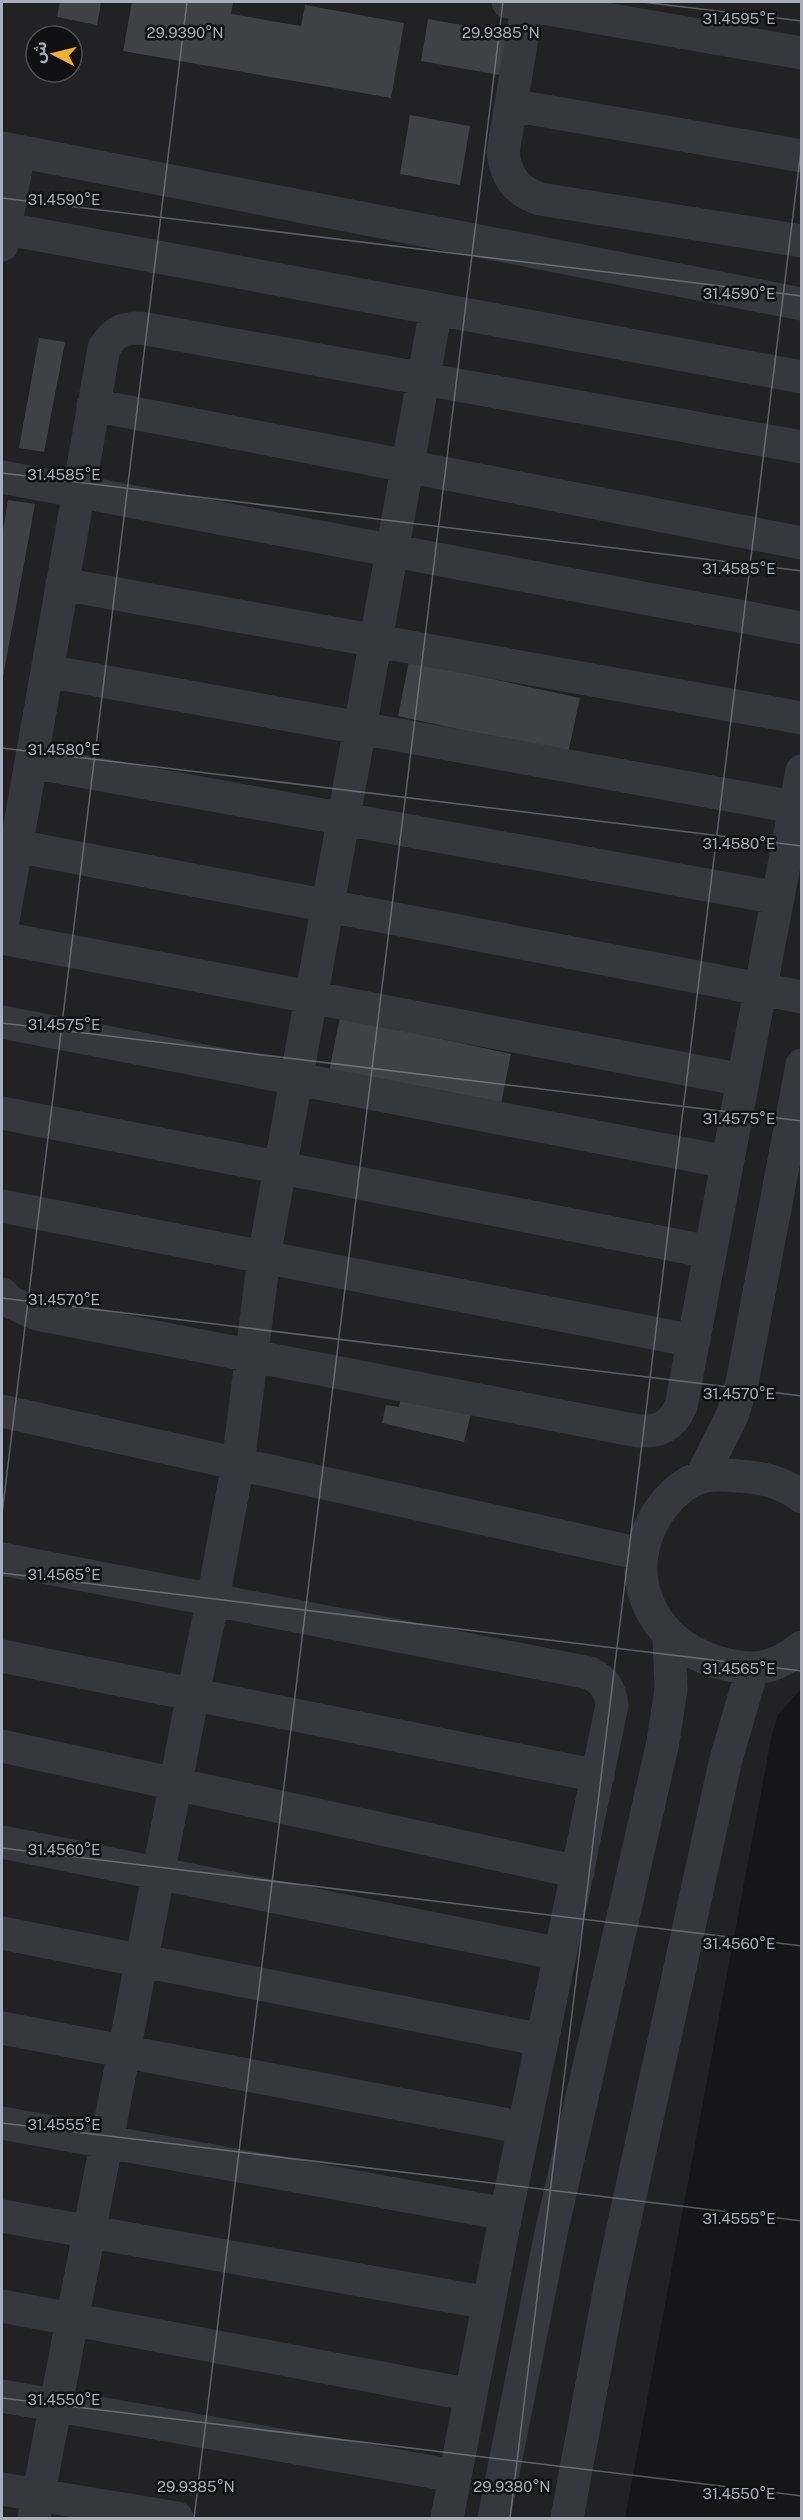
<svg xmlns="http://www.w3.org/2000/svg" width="803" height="2520" font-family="'Public Sans','Noto Sans Arabic',sans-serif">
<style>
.built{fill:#222225;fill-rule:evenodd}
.building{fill:#404145}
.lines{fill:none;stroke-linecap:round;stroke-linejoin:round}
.minor{stroke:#37383d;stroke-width:33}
.ticks{fill:none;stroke:#a8adb8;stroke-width:1.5;stroke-opacity:0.45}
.ticks-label{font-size:15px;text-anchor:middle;fill:#a8adb8;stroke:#111113;stroke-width:5;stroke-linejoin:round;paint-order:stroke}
</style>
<rect width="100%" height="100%" fill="#161618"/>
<!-- built -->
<path class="built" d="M2,2h799v1687l-23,26 -6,19 -147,784h-623zM36,36h36v36h-36z"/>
<!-- building -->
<path class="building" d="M60,2h41l-4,23 -40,-8z
M132,2h101l-2,12 70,12 4,-21 99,18 -13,75 -268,-47z
M428,19l89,16 -7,42 -89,-16z
M410,115l60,11 -10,59 -60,-11z
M39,338l26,4 -21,110 -25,-4z
M8,500l27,4 -32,173 -1,-141z
M409,661l171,37 -12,55 -170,-37z
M340,1017l171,37 -11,55 -171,-37z
M401,1397l70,16 -7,29 -82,-19 4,-18 13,2z"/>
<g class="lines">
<!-- minor -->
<path class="minor" d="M508,2l294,51
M528,2l-25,150c3,25 13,39 37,47l262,42
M511,105l291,51
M2,148l800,156
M2,228l800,149
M2,245l17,-93
M93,405l709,138
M2,477l800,151
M62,584l740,134
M47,671l747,136
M31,762l747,136
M16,846l786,151
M2,927l102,-579c10,-16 18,-20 37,-20l661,119
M2,938l741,142
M2,1022l725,140
M2,1113l708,139
M2,1206l692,135
M2,1294l8,8 27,12 601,117c22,1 34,-5 43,-25l121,-635
M2,1411l639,143
M701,1477l31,-61 10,-33 60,-318
M802,1497c-19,-15 -40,-20 -64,-21 -11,-1 -25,-2 -36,1 -16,4 -31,18 -40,30 -44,60 -16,134 55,155 34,10 56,9 85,-15
M2,1559l588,114c14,8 20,15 22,32l-106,509 -59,304
M2,1656l596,120
M2,1746l576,126
M2,1842l558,112
M2,1933l540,107
M2,2028l522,100
M2,2123l504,91
M2,2216l486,87
M2,2306l469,89
M2,2396l453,80
M2,2489l175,29
M34,2518l159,-824 20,-95 25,-135 26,-207 172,-948
M494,2518l57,-285 112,-491 8,-53 -2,-53
M567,2518l43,-231 115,-524 27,-93"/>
</g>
<!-- ticks -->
<path class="ticks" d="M642,2l160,19M2,198l800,98M2,473l800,98M2,748l800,98M2,1023l800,98M2,1298l800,98M2,1514l185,-1512M2,1573l800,98M2,1848l800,98M2,2123l800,98M2,2398l800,98M194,2518l309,-2516M510,2518l292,-2376"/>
<g class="ticks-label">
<text x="739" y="24">31.4595°E</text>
<text x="185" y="38">29.9390°N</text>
<text x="501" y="38">29.9385°N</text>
<text x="64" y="205">31.4590°E</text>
<text x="739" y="299">31.4590°E</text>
<text x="64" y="480">31.4585°E</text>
<text x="739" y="574">31.4585°E</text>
<text x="64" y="755">31.4580°E</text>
<text x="739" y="849">31.4580°E</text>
<text x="64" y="1030">31.4575°E</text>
<text x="739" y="1124">31.4575°E</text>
<text x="64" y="1305">31.4570°E</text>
<text x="739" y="1399">31.4570°E</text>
<text x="64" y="1580">31.4565°E</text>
<text x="739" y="1674">31.4565°E</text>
<text x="64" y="1855">31.4560°E</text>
<text x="739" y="1949">31.4560°E</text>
<text x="64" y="2130">31.4555°E</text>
<text x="739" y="2224">31.4555°E</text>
<text x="64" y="2405">31.4550°E</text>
<text x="196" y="2492">29.9385°N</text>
<text x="512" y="2492">29.9380°N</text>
<text x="739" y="2499">31.4550°E</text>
</g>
<!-- border -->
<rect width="803" height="2520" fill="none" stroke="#a8adb8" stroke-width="6"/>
<!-- north arrow -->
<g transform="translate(54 54) rotate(277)"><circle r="28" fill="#111113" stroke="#4d4f55" stroke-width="1.5"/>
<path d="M0-4.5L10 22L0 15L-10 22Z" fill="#f2b134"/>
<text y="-9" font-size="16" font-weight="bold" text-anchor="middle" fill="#a8adb8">ش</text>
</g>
</svg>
